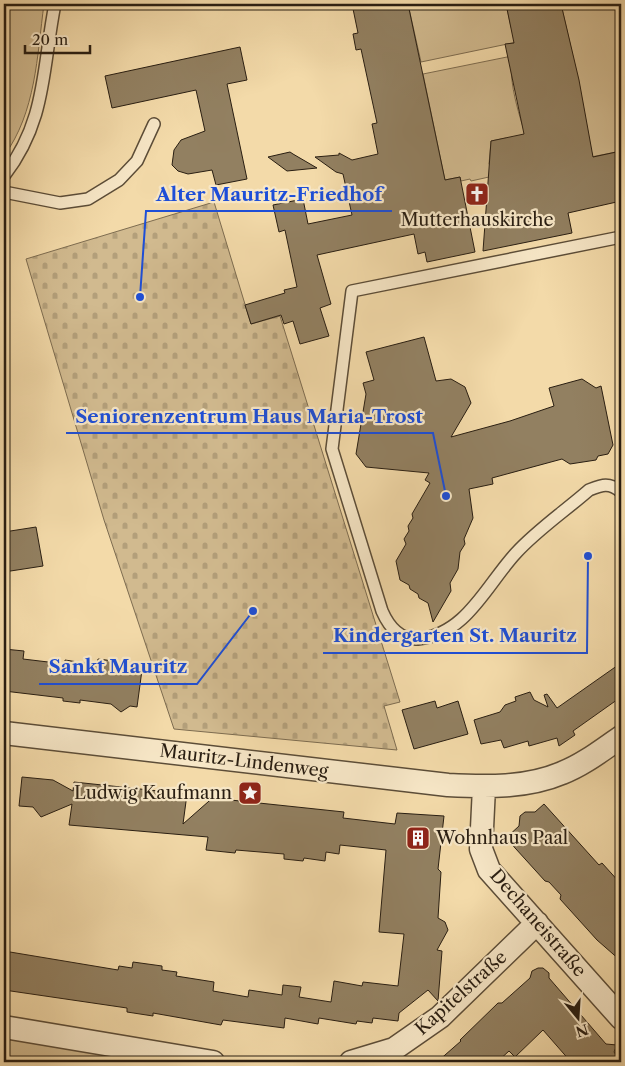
<svg xmlns="http://www.w3.org/2000/svg" width="625" height="1066" font-family="'Libre Caslon Text',serif">
<style>
.cemetery{fill:url(#cemetery-stones);stroke:#7d6c50}
.green{fill:#d1ba8f;stroke:#7d6c50}
.building{fill:#928061;stroke:#291e12}
.lines{fill:none;stroke-linecap:round;stroke-linejoin:round}
.service-casing{stroke:#5c4d38;stroke-width:14}
.minor-casing{stroke:#5c4d38;stroke-width:25}
.service{stroke:#f7e7c7;stroke-width:11}
.minor{stroke:#f7e7c7;stroke-width:22}
.labels{text-anchor:middle;dominant-baseline:central;stroke-width:4.5;stroke-linejoin:round;paint-order:stroke}
.poi-label{font-size:18px;fill:#291e12;stroke:#f7e7c7}
.street-label{font-size:18px;fill:#291e12;stroke:#f7e7c7}
.leader{fill:none;stroke:#1d4ed8;stroke-width:2}
.callout-dot{fill:#1d4ed8;stroke:#f7e7c7;stroke-width:2}
.callout-label{font-size:19px;text-anchor:middle;font-weight:bold;fill:#1d4ed8;stroke:#f7e7c7;stroke-width:4.5;stroke-linejoin:round;paint-order:stroke}
</style>
<defs>
<pattern id="cemetery-stones" width="16" height="16" patternUnits="userSpaceOnUse" patternTransform="scale(1.25)"><rect width="16" height="16" fill="#d1ba8f"/><path d="M2 7V4a2 2 0 0 1 4 0v3zM10 15v-3a2 2 0 0 1 4 0v3z" fill="#b39f7a"/></pattern>
</defs>
<rect width="100%" height="100%" fill="#f3daa9"/>
<filter id="stains"><feTurbulence type="fractalNoise" baseFrequency=".004" numOctaves="4"/><feColorMatrix values="0 0 0 0 .2 0 0 0 0 .09 0 0 0 0 .02 0 0 0 .5 -.17"/></filter>
<radialGradient id="worn" r=".72"><stop offset=".6" stop-color="#630" stop-opacity="0"/><stop offset="1" stop-color="#630" stop-opacity=".3"/></radialGradient>
<!-- cemetery -->
<path class="cemetery" d="M214,202l37,122 29,-8 120,386 -16,4 13,44 -223,-21 -70,-209 -78,-261z"/>
<!-- green -->
<path class="green" d="M4,4h40c-7,52 -8,108 -40,152z
M408,4h98l5,23 6,15 -96,20z
M561,4h60v147l-30,6 -13,-78z
M512,56c-5,33 14,78 24,111l-18,-10 -12,-19 -15,3 -2,23 9,11 -27,6 -1,-2 -9,2 -1,-4 -15,3 -22,-106z
M4,1032l192,30h-192z"/>
<!-- building -->
<path class="building" d="M352,4h56l37,176 15,-3 15,75 -48,10 -2,-10 -7,2 -4,-20 -97,21 14,49 -11,4 9,28 -29,8 -7,-23 -9,3 -3,-9 -30,9 -6,-19 40,-12 -1,-3 13,-3 -12,-57 -6,2 -6,-27 30,-6 5,25 44,-9 -9,-41 -7,-2 -21,-15 24,-2v-2l13,7 26,-6 -6,-30 5,-1 -16,-74 -5,1 -3,-16 5,-1z
M506,4h55l18,76 14,77 28,-6v50l-53,12 4,20 -89,18 8,-110 33,-7 -19,-90 9,-1z
M240,47l7,33 -20,4 20,95 -31,6 -4,-15 -24,4 -10,-3 -6,-6 2,-15 7,-10 24,-9 -9,-41 -84,18 -7,-32z
M290,152l3,2 24,14 -30,3 -19,-14z
M424,337l12,44 15,-2 14,8 6,16 -20,34 59,-16 44,-15 -5,-18 33,-9 14,9 5,-2 12,59 -5,9 -10,2 -2,4 -26,4 -8,-5 -70,19 1,6 -24,5 4,29 -9,21 1,5 -5,8 -2,17 -8,14 1,8 -18,31 -5,-19 -9,-5 -1,-4 -8,-5 -1,-4 -9,-5 -4,-19 10,-17 -2,-5 5,-8 -1,-5 5,-8 -1,-4 18,-31 -5,-3 4,-7 -63,-6 -10,-13 10,-60 -3,-11 11,-3 -8,-28z
M36,527l7,39 -39,6v-40z
M4,649l20,2 -1,8 42,5v-4l32,5 1,-6 16,2v6l28,3 -5,37 -7,-1 -9,6 -10,-8 -31,-4v3l-17,-2v-3l-59,-7z
M621,663v34l-48,34 2,4 -16,11 -2,-8 -28,8 -1,-5 -24,7 -3,-8 -20,4 -7,-24 26,-8 5,-7 11,-4 -1,-4 15,-5 4,8 14,7 -4,-12 3,-1 10,14z
M435,701l2,7 21,-7 10,33 -54,15 -12,-39z
M22,777l31,3 20,11 1,-9 113,12 -4,30 34,-30 4,5 123,13 -1,6 52,6 2,-11 47,3 -6,53 3,3 -3,46 7,4 3,8 -11,20 5,1 -4,50 -10,-11 -29,23 -1,8 -25,-3 -1,5 -15,-2 -1,3 -37,-6 -1,6 -33,-6 -1,10 -61,-8 -2,5 -68,-12v3l-26,-4v-4l-123,-18v-39l114,19 1,-4 13,2 1,-6 29,4v4l15,2 -1,4 38,6 -1,9 35,6 1,-7 33,5 1,-10 18,2 -2,10 32,5 3,-21 28,5 1,-4 35,4 6,-52 -25,-2 7,-82 -46,-5 -1,9 -13,-2 -1,9 -21,-3 -1,3 -19,-2v-5l-48,-4 -1,3 -29,-3 2,-13 -139,-12 3,-21 -31,13 -8,-10 -14,-1z
M544,804l55,61 3,-2 19,21v77l-24,-21 -37,-41 1,-4 -12,-13 -4,-1 -39,-43 13,-12 1,-10 5,-4h10z
M538,968h5l6,5v5l57,66 11,1 -3,7 7,10h-50l-28,-32 -28,27 -6,-6 -12,11h-60l24,-21 -1,-1 38,-37h4l28,-25 2,-7z"/>
<g class="lines">
<!-- service casing -->
<g class="service-casing">
<path id="service" d="M4,176c43,-56 38,-107 51,-172
M4,192l56,11 28,-4 31,-19 18,-19 17,-37
M621,237l-269,54 -20,158 50,162c7,16 18,29 36,28 48,-4 69,-55 98,-86 21,-23 49,-42 73,-63 13,-5 20,-8 32,2"/>
</g>
<!-- minor casing -->
<g class="minor-casing">
<path id="minor" d="M4,733l444,52c38,2 79,3 114,-12 21,-8 40,-23 59,-36
M484,787l-3,62 8,21 132,148
M4,1027l209,35
M351,1062l43,-13 46,-32 97,-94"/>
</g>
<!-- service -->
<use href="#service" class="service"/>
<!-- minor -->
<use href="#minor" class="minor"/>
</g>
<!-- icons -->
<defs>
<g id="church-square" transform="scale(1.25)"><rect x="-9" y="-9" width="18" height="18" rx="4" fill="#8f2418" stroke="#f7e7c7"/><path d="M-1.2-6h2.4v3.5h3.3v2.4h-3.3V6h-2.4V-.1h-3.3v-2.4h3.3Z" fill="#fff"/></g>
<g id="sight-square" transform="scale(1.25)"><rect x="-9" y="-9" width="18" height="18" rx="4" fill="#8f2418" stroke="#f7e7c7"/><path d="M0-6L1.8-2.2L6-1.7L2.9 1.2L3.7 5.4L0 3.3L-3.7 5.4L-2.9 1.2L-6-1.7L-1.8-2.2Z" fill="#fff"/></g>
<g id="building-square" transform="scale(1.25)"><rect x="-9" y="-9" width="18" height="18" rx="4" fill="#8f2418" stroke="#f7e7c7"/><path d="M-4-6H4V6H1V3H-1V6H-4ZM-2.5-4.3h1.7v1.8h-1.7ZM.8-4.3h1.7v1.8H.8ZM-2.5-1h1.7V.8h-1.7ZM.8-1h1.7V.8H.8Z" fill="#fff"/></g>
</defs>
<g fill-rule="evenodd">
<use href="#church-square" x="477" y="194"/>
<use href="#sight-square" x="250" y="793"/>
<use href="#building-square" x="418" y="838"/>
</g>
<g class="labels">
<!-- poi labels -->
<g class="poi-label">
<text x="477" y="220">Mutterhauskirche</text>
<text x="232" y="793" text-anchor="end">Ludwig Kaufmann</text>
<text x="436" y="838" text-anchor="start">Wohnhaus Paal</text>
</g>
<!-- street labels -->
<g class="street-label">
<text transform="translate(244 761) rotate(7)">Mauritz-Lindenweg</text>
<text transform="translate(538 923) rotate(49)">Dechaneistraße</text>
<text transform="translate(461 993) rotate(-42)">Kapitelstraße</text>
</g>
</g>
<!-- callouts -->
<path class="leader" d="M140 297L146 211H392M446 496L433 433H66M588 556L587 653H323M253 611L197 684H39"/>
<g class="callout-dot">
<circle cx="140" cy="297" r="5"/>
<circle cx="446" cy="496" r="5"/>
<circle cx="588" cy="556" r="5"/>
<circle cx="253" cy="611" r="5"/>
</g>
<g class="callout-label">
<text x="269" y="201">Alter Mauritz-Friedhof</text>
<text x="249" y="423">Seniorenzentrum Haus Maria-Trost</text>
<text x="455" y="642">Kindergarten St. Mauritz</text>
<text x="118" y="673">Sankt Mauritz</text>
</g>
<!-- margin -->
<rect width="625" height="1066" fill="none" stroke="#f3daa9" stroke-width="20"/>
<rect x="5" y="5" width="615" height="1056" fill="none" stroke="#291e12" stroke-width="2.5"/>
<rect x="10" y="10" width="605" height="1046" fill="none" stroke="#291e12"/>
<!-- north arrow -->
<g transform="translate(578 1018) rotate(162)" stroke="#f7e7c7" stroke-width="4" paint-order="stroke">
<path d="M0-4L9 19L0 12L-9 19Z" fill="#291e12"/>
<text y="-8" font-size="14" font-weight="bold" text-anchor="middle" fill="#291e12">N</text>
</g>
<!-- scale -->
<path d="M25 45v8h65v-8" fill="none" stroke="#291e12" stroke-width="2.5"/>
<text x="32" y="45" font-size="15" fill="#291e12" stroke="#f7e7c7" stroke-width="4" paint-order="stroke">20 m</text>
<rect width="100%" height="100%" filter="url(#stains)"/>
<rect width="100%" height="100%" fill="url(#worn)"/>
</svg>
